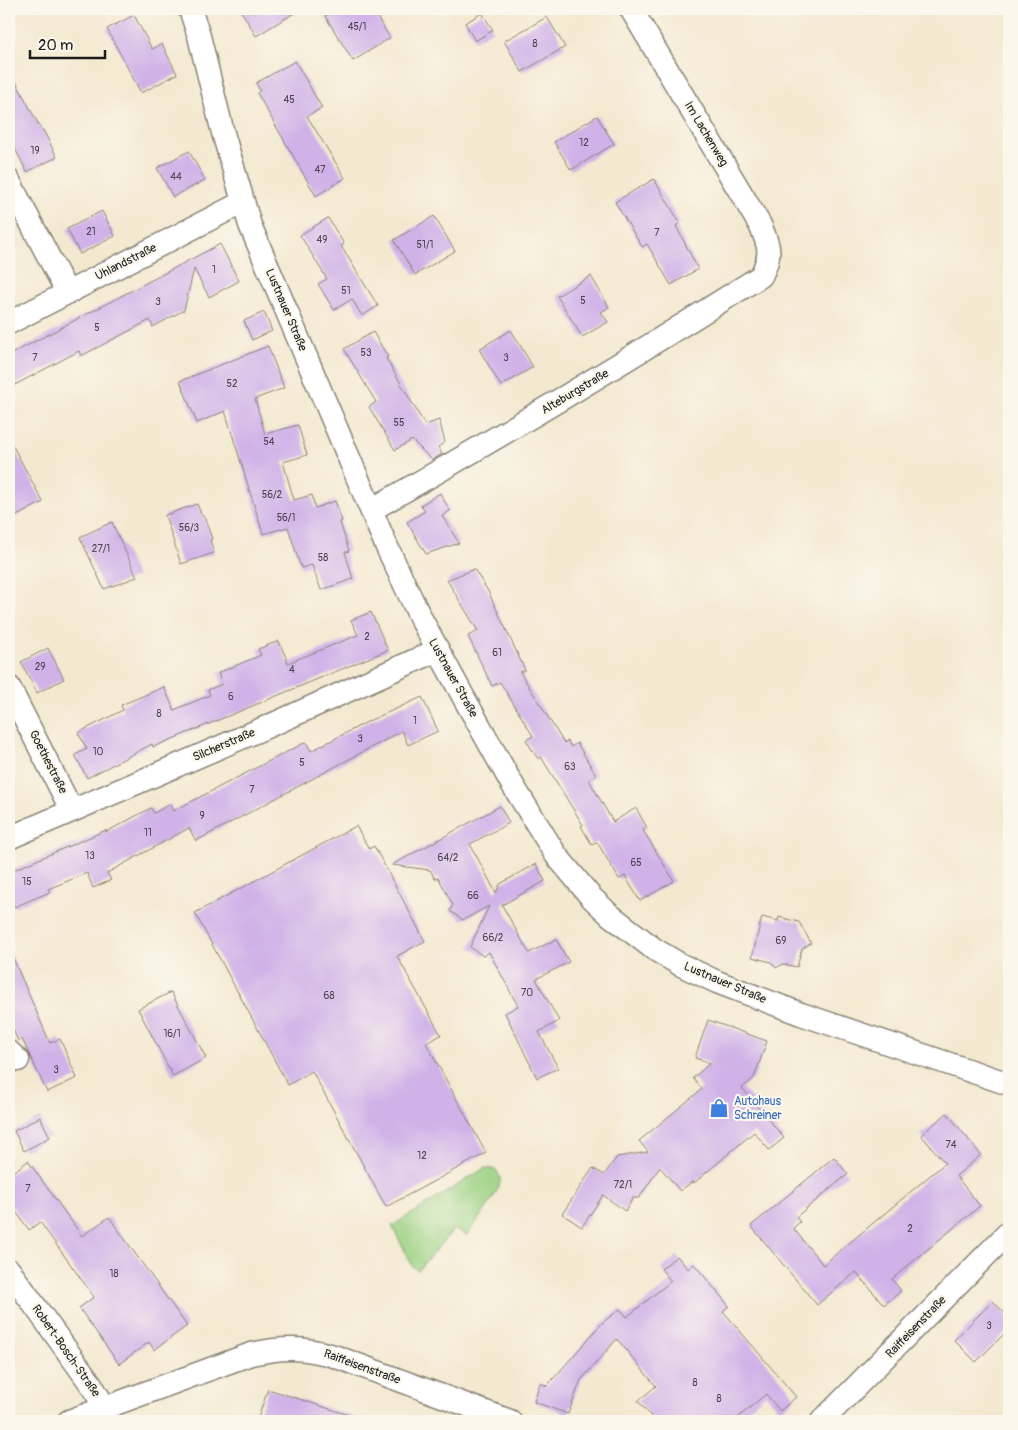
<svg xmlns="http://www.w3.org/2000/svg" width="1018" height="1430" font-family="Pangolin,sans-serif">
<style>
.green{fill:#9dd284;stroke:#5c7750}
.building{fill:#d0b2e8}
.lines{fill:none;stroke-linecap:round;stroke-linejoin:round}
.street-casing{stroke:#888276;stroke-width:25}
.street{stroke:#fff;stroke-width:22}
.labels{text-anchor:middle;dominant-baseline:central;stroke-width:4.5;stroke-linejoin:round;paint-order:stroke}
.number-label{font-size:10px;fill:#49424f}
.street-label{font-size:12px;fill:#1c1c1c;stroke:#fbf7ec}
.shop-label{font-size:12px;fill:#366cbe;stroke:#fbf7ec;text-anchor:start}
</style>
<rect width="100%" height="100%" fill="#fbf7ec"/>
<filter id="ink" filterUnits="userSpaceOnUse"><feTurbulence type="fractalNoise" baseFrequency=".02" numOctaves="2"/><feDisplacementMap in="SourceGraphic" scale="10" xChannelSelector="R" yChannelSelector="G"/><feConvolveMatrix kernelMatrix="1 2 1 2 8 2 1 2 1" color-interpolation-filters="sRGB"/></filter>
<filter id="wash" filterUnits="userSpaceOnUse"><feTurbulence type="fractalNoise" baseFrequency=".0096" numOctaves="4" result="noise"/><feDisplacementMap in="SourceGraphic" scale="20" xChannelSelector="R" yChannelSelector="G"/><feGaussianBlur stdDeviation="1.12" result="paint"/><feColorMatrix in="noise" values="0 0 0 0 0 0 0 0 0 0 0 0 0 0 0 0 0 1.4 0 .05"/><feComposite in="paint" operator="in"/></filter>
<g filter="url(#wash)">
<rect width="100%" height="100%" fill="#f3e9d0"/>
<!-- green -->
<path class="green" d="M485,1168l11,2c1,1 3,5 4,7 3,13 -25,46 -33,58l-13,-6 -36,41 -5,-3 -21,-41z"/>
<g id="blocks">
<!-- building -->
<path class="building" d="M240,9h61l-45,27z
M336,9h36l18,29 -37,23 -28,-45z
M482,13l11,17 -18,11 -10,-18z
M134,15l18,34 10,-5 15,30 -36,19 -34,-64z
M547,17l18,30 -43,25 -18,-31z
M295,61l27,47 -15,8 38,62 -29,18 -59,-103 3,-2 -4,-8z
M9,69l33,62 1,-1 14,27 -30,15 -18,-35z
M597,116l17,28 -43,26 -17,-28z
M189,151l16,29 -32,17 -16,-29z
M654,179l26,44 -4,3 22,43 -27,16 -24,-41 -5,3 -27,-45z
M102,211l13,25 -35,18 -13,-25z
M434,216l21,35 -40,24 -21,-35z
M328,218l16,26 -3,2 37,60 -16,10 -10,-17 -18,11 -16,-26 9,-5 -27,-44z
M220,244l19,37 -30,16 -15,-28 -10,41 -31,17 -3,-7 -69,36 -2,-5 -70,37v-33z
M591,276l18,31 -8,5 7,10 -26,15 -25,-41z
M264,312l8,19 -20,9 -8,-19z
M511,330l22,37 -32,19 -22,-37z
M373,332l15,25 -2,1 39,67 14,-5 6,22 -7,5 4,7 -10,6 -20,-20 -17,10 -26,-43 7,-5 -32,-53z
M268,346l16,42 -29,11 10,35 33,-9 9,30 -24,7 11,38 18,-5 3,13 20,-7 7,20 -2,1 9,29 -4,1 8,27 -32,11 -9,-25 -11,3 -13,-41 -25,7 -38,-123 -28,12 -17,-42z
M9,439l34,63 -34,18z
M440,493l10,18 -8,5 17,27 -33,11 -19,-32 18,-11 -4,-6z
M197,504l5,12h2l8,23 -2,1 4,13 -33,11 -16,-49z
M112,522l25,55 -33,12 -24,-52z
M474,569l14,22 37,79 -5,2 44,71 4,-2 3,6 6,-4 19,32 -7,5 24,42 23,-14 11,20 -4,2 31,51 -34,20 -15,-25 -6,3 -22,-37 -5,3 -11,-19 2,-1 -42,-68 -3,2 -12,-19 7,-4 -33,-54 -8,4 -24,-50 10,-5 -31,-51z
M371,612l17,38 -235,97 -1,-3 -65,34 -12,-23 12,-6 -9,-16 45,-23 -2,-5 43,-18 10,23 36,-15 -2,-5 14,-6 -4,-11 43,-18 -3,-6 21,-8 9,22 70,-28 -7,-15z
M48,648l16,31 -27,14 -16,-31z
M422,697l16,34 -30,14 -6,-14 -206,110 -7,-13 -82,45 4,7 -18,8 -6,-15 -39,16 2,3 -36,15 -5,-12v-23l97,-42v2l45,-24 3,5 16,-9 3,7 133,-69 5,9 60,-31z
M500,806l9,17 -39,21 26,49 4,-9 36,-20 9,17 -43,24 27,48 27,-14 13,23 -33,17 23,42 -20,11 19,36 -21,10 -32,-65 13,-7 -29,-54 -6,4 -13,-9 19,-41 -26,14 -13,-9 3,-6 -15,-28 -3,2 -5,-9 -38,-5z
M356,826l13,23 5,-3 51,95 -28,15 44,79 -15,8 60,110 -100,54 -74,-136 -24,14 -93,-172z
M762,917l16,4 1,-4 20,5 12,21 -9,6 -5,18 -14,-3 -7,4 -5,-6 -19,-5z
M9,949l41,94 10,-4 17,39 -30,14 -25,-53 -4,2 -9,-21z
M171,992l35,66 -33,18 -35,-67z
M708,1020l59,21 -13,37 -12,10 42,50 -15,12 -15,-18 -60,51 -1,-2 -13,10 -20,-24 -21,31h-6l-8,13 -22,-16 -21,32 -20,-13 31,-46 11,7 13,-18 31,-5 -9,-11 63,-52 -9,-11 17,-15 -15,-5z
M947,1113l34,42 -25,21 24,30 -88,73 9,12 -17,14 -28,-33 -39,33 -66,-79 83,-69 14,17 -52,43 4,5 -7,6 30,37 122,-102 -24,-28z
M40,1117l10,20 -26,14 -10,-20z
M28,1161l54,75 27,-19 78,109 -33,24 -5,-8 -30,22 -40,-56 15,-11 -54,-75 -11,8 -20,-28v-27z
M677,1256l11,13 6,-5 35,42 -6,5 73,86 -16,14 -14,-17 -32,27h-79l-17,-20 18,-15 -39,-47 -36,41 -13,34 -34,-12 6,-19 7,3 55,-63 18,-14 7,8 44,-36 -10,-12z
M993,1301l16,17v11l-33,33 -22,-22z
M268,1389l87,28 -1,4h-97z"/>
</g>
</g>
<g filter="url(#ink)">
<use href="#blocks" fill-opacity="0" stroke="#888276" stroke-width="1"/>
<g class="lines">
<!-- street casing -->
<g class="street-casing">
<path id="street" d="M190,9l9,27 24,97 27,92 136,320 34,72 44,81 48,86 44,71 35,42 19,18 44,34 27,16 36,17 84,32 208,70
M9,181l58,111
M9,323l234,-121
M371,510c132,-75 262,-153 390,-234 11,-22 9,-29 -1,-51l-129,-216
M9,687l63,124
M9,838l269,-116 160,-72
M9,1052l9,8
M9,1270l82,114 14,24
M69,1421l182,-67c32,-7 52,-7 83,2l176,65
M822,1421l187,-189"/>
</g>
<!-- street -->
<use href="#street" class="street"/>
</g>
</g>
<!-- icons -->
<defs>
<g id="shop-bare" transform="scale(1.5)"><path d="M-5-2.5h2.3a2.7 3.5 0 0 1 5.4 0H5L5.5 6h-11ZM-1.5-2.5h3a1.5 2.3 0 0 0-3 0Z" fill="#3f7fe0" stroke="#fbf7ec" stroke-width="2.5" paint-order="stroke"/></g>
</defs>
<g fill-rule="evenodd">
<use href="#shop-bare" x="719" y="1108"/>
</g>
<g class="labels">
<!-- number labels -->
<g class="number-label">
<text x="357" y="27">45/1</text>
<text x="535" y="44">8</text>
<text x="289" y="100">45</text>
<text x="584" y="143">12</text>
<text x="35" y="151">19</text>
<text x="320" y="170">47</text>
<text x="176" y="177">44</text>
<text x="91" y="232">21</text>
<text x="657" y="233">7</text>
<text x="322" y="240">49</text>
<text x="425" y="245">51/1</text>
<text x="214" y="270">1</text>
<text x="346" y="291">51</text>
<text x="583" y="301">5</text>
<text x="158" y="302">3</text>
<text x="97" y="328">5</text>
<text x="366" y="353">53</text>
<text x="35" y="358">7</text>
<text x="506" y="358">3</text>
<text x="232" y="384">52</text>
<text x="399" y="423">55</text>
<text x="269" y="442">54</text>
<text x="272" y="495">56/2</text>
<text x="286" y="518">56/1</text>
<text x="189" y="528">56/3</text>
<text x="101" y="549">27/1</text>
<text x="323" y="558">58</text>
<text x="367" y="637">2</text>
<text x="497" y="653">61</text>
<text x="40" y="667">29</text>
<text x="292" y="670">4</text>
<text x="231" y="697">6</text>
<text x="159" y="714">8</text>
<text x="415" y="721">1</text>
<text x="360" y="739">3</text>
<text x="98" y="752">10</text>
<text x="302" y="763">5</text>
<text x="570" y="767">63</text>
<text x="252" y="790">7</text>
<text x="202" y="816">9</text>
<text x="148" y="833">11</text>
<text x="90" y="856">13</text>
<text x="448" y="858">64/2</text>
<text x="636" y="863">65</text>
<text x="27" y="882">15</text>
<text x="473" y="896">66</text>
<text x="493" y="938">66/2</text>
<text x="781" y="941">69</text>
<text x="527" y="993">70</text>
<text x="329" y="996">68</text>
<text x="172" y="1034">16/1</text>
<text x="56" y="1070">3</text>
<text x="951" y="1145">74</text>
<text x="422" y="1156">12</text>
<text x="623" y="1185">72/1</text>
<text x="28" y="1189">7</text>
<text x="910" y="1229">2</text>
<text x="114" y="1274">18</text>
<text x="989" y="1326">3</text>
<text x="695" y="1383">8</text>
<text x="719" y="1399">8</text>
</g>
<!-- street labels -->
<g class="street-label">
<text transform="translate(706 134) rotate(59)">Im Lachenweg</text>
<text transform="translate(126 262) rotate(-27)">Uhlandstraße</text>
<text transform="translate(286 310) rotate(67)">Lustnauer Straße</text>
<text transform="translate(575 392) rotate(-31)">Alteburgstraße</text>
<text transform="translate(453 678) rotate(61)">Lustnauer Straße</text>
<text transform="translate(224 745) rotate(-23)">Silcherstraße</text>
<text transform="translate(48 762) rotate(63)">Goethestraße</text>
<text transform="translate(725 983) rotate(23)">Lustnauer Straße</text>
<text transform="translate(916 1327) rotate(-46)">Raiffeisenstraße</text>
<text transform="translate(66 1351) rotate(55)">Robert-Bosch-Straße</text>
<text transform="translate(362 1367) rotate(20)">Raiffeisenstraße</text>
</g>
<!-- shop labels -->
<g class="shop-label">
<text x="734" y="1101">Autohaus<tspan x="734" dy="14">Schreiner</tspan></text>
</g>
</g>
<!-- margin -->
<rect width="1018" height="1430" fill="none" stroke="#fbf7ec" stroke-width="30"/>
<!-- scale -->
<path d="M30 50v8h75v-8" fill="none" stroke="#1c1c1c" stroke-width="2.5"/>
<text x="38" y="50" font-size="15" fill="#1c1c1c" stroke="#fbf7ec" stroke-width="4" paint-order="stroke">20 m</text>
</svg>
